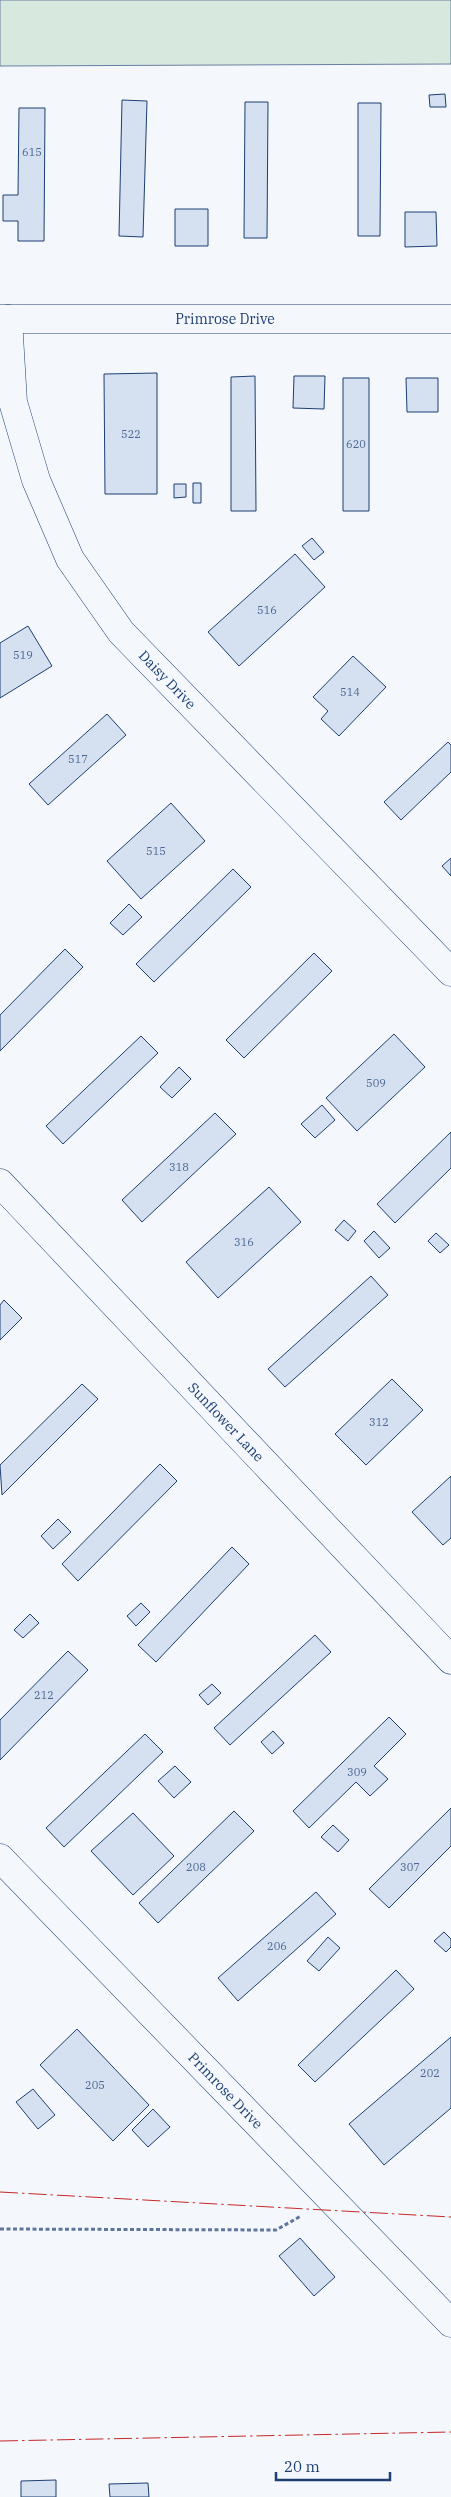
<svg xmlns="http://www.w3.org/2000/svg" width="451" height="2497" font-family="'IBM Plex Serif',serif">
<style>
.green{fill:#d7e8df;stroke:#687fa3}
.building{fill:#d5e0f0;stroke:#1d3f73}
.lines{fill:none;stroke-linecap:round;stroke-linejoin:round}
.minor-casing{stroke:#1d3f73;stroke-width:29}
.path{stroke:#5e769c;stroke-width:3;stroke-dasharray:4 2.5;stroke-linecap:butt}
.minor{stroke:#f4f7fb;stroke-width:28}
.power{stroke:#c62828;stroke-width:1;stroke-dasharray:18 4 2.5 4;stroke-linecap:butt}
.labels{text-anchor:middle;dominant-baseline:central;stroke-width:4;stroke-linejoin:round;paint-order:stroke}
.number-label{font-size:11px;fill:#4b6792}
.street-label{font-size:14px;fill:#1d3f73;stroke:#f4f7fb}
</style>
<rect width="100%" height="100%" fill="#f4f7fb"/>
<!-- green -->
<path class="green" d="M0,0h451v64l-451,2z"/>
<!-- building -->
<path class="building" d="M445,94l1,13h-16l-1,-12z
M122,100l25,1 -4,136 -24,-1z
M245,102h23l-1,136h-23z
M358,103h23l-1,133h-22z
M19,108h26l-1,133h-26v-20h-15v-26h15z
M175,209h33v37h-33z
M405,212h31l1,34 -32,1z
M157,373v121h-52l-1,-120z
M255,376l1,135h-25v-134z
M294,376h31l-1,33 -31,-1z
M343,378h26v133h-26z
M406,378h32v34h-31z
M193,483h8v20h-8z
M174,484h12v13l-12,1z
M312,538l12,14 -10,8 -12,-14z
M295,554l30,33 -86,79 -31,-34z
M28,626l24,40 -52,32v-55z
M353,656l33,31 -47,49 -18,-17 7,-8 -15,-14z
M107,714l19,21 -78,70 -19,-21z
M448,742l3,3v27l-50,48 -17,-18z
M171,803l34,38 -64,58 -34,-38z
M451,858v18l-9,-10z
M233,869l18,18 -97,95 -18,-18z
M129,904l13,13 -19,18 -13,-12z
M65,949l18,18 -83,84v-36z
M314,953l18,18 -88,87 -18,-18z
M394,1034l31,33 -68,64 -31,-33z
M141,1036l17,17 -95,91 -17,-18z
M179,1067l12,12 -19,19 -12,-11z
M322,1105l13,15 -20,18 -14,-14z
M215,1113l21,21 -94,88 -20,-22z
M451,1132v36l-56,55 -18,-19z
M269,1187l32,35 -83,76 -32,-36z
M344,1220l12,11 -8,10 -13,-11z
M374,1231l16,17 -11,10 -15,-17z
M436,1233l13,12 -9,8 -12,-12z
M371,1276l17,19 -103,92 -17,-18z
M4,1300l18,18 -22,22v-35z
M392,1379l31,31 -57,55 -31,-31z
M82,1384l16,15 -96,96 -2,-30z
M160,1464l17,17 -99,100 -16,-17z
M451,1476v62l-8,7 -31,-33z
M58,1519l13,13 -18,17 -12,-13z
M232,1547l17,17 -93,98 -18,-17z
M141,1603l9,9 -14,14 -9,-10z
M30,1614l9,9 -16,15 -9,-8z
M315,1635l16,17 -101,93 -16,-17z
M68,1651l20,19 -88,90v-40z
M212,1684l9,9 -13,12 -9,-10z
M389,1717l17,17 -32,32 14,13 -18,17 -14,-14 -47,46 -16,-17z
M273,1731l11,12 -12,11 -11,-12z
M145,1734l18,18 -99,95 -18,-19z
M175,1766l16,16 -17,16 -16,-17z
M451,1808v38l-62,62 -20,-19z
M234,1811l20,20 -96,92 -19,-20z
M133,1813l41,43 -41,39 -42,-44z
M333,1825l16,15 -11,12 -17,-15z
M316,1892l20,22 -98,87 -20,-23z
M444,1932l7,7v8l-5,5 -12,-11z
M328,1937l12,11 -21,23 -12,-10z
M396,1970l18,19 -99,93 -17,-17z
M77,2029l72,76 -36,36 -73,-76z
M451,2037v71l-67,57 -35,-41z
M33,2089l22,26 -17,14 -22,-27z
M153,2109l17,18 -22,20 -16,-17z
M300,2238l35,39 -21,19 -35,-40z
M56,2480v17h-35v-16z
M148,2483l1,14h-39l-1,-13z"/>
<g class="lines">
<!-- minor casing -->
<g class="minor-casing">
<g id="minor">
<path id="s1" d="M0,319h451"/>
<path id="s2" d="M8,319l5,83 23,78 34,79 51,73 330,340"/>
<path id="s3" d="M0,1183l451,477"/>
<path id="s4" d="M0,1858l451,465"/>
</g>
</g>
<!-- path -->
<path class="path" d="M0,2229l276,1 25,-14"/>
<!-- minor -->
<use href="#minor" class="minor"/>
<!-- power -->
<path class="power" d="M0,2192l451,25
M0,2441l451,-9"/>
</g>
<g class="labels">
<!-- number labels -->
<g class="number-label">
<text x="32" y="152">615</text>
<text x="131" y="434">522</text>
<text x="356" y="444">620</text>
<text x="267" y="610">516</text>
<text x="23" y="655">519</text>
<text x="350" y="692">514</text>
<text x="78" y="759">517</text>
<text x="156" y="851">515</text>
<text x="376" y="1083">509</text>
<text x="179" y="1167">318</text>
<text x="244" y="1242">316</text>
<text x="379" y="1422">312</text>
<text x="44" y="1695">212</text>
<text x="357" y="1772">309</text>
<text x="196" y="1867">208</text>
<text x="410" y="1867">307</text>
<text x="277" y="1946">206</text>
<text x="430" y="2073">202</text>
<text x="95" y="2085">205</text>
</g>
<!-- street labels -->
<g class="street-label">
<text stroke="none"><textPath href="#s1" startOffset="225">Primrose Drive</textPath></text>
<text stroke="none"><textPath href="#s2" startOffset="406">Daisy Drive</textPath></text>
<text stroke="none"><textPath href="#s3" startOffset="329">Sunflower Lane</textPath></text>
<text stroke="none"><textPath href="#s4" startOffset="324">Primrose Drive</textPath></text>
</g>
</g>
<!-- scale -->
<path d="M276 2472v8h114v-8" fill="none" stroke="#1d3f73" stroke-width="2.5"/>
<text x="284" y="2472" font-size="15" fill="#1d3f73" stroke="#f4f7fb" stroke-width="4" paint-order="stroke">20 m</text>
</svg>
